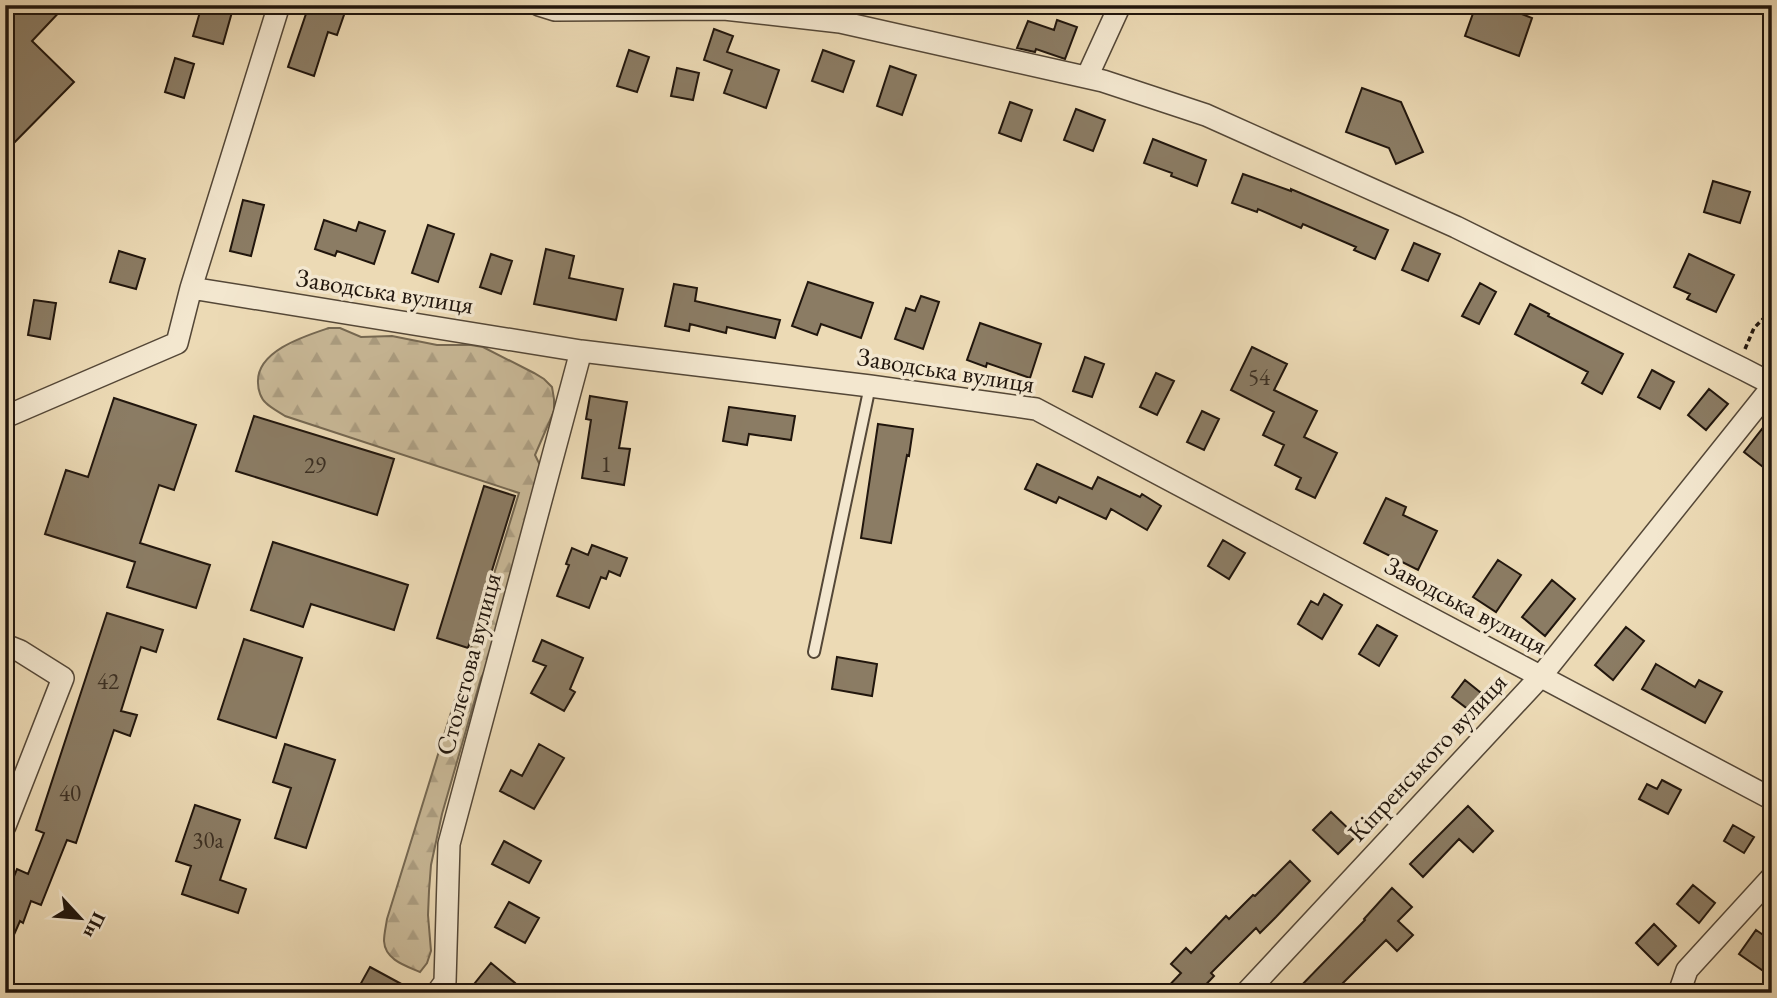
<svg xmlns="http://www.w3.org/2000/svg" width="1777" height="998" font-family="'EB Garamond',serif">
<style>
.forest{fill:url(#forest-firs);stroke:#756852;stroke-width:2}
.building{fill:#8b7c64;stroke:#21160d;stroke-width:2}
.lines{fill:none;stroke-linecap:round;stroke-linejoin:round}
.lane-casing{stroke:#544737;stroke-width:14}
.street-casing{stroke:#544737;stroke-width:24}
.path{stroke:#21160d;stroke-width:3.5;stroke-dasharray:5 3.5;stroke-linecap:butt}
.lane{stroke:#f3e7cf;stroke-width:10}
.street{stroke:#f3e7cf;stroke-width:21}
.labels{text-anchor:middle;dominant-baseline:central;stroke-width:7;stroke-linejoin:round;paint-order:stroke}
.number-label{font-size:23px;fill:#3c3023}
.street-label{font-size:26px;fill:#21160d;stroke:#f3e7cf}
</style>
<defs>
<pattern id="forest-firs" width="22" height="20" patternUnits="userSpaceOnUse" patternTransform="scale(1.75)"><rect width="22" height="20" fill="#c9b998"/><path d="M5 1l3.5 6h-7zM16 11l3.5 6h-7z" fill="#ac9e82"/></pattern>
</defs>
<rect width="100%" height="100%" fill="#ecdab5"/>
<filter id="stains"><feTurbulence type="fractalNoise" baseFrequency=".00286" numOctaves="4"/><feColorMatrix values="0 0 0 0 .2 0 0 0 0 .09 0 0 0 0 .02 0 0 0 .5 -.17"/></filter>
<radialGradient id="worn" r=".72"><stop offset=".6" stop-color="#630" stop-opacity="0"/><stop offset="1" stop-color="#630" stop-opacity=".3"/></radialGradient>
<!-- forest -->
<path class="forest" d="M329,328h11l21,9 31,-1 45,9h34l12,2 51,26 10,6 8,8 2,12v12l-19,44 5,10 -42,179 -17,34 -39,136 -11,51 -2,26 -1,24 3,36 -4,12 -7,9c-14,-6 -35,-12 -36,-31 0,-7 2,-15 3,-22l132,-426 -234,-77c-6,-4 -14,-8 -19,-13 -5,-4 -8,-13 -8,-20 -2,-32 47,-47 71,-55z"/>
<!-- building -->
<path class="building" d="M22,5h44l-34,36 42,41 -69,70v-129z
M202,5h32l-11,39 -30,-8z
M309,5h18l18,7 -8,23 -9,-3 -14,44 -26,-9z
M1476,5h22l34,13 -13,38 -54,-20z
M1057,20l20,7 -12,32 -29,-10 -1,3 -18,-4 11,-27 26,9z
M714,29l19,7 -6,16 52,18 -13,38 -42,-15 8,-23 -28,-10z
M629,50l20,7 -12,35 -20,-6z
M823,50l31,11 -11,31 -31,-11z
M175,58l19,6 -10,34 -19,-6z
M890,66l26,9 -14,40 -25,-9z
M677,68l22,5 -6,27 -22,-4z
M1362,88l39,14 22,50 -27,12 -7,-16 -43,-16z
M1010,102l22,8 -11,31 -22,-8z
M1076,109l29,11 -12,31 -29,-11z
M1153,139l53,21 -9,26 -26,-10 1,-3 -28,-10z
M1243,174l48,17v-2l97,41 -13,29 -21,-9 2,-3 -53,-23 -2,4 -43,-19 -1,3 -25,-9z
M1713,181l37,11 -10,31 -36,-11z
M243,200l21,5 -13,51 -21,-5z
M324,220l32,11 3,-9 26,9 -11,33 -37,-13 -2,5 -20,-7z
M428,225l26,9 -16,48 -26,-9z
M1414,243l26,11 -12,27 -26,-11z
M546,249l28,7 -5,22 54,11 -7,31 -82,-16z
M119,251l26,8 -9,30 -26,-7z
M491,254l21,7 -11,33 -21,-7z
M1689,254l45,21 -18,37 -29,-13 3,-5 -16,-7z
M808,282l65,21 -12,35 -40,-14 -4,11 -25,-9z
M1480,283l16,9 -17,32 -17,-8z
M674,284l23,4 -2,13 85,19 -5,18 -48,-11 -1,6 -36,-9 -1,7 -24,-5z
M921,296l18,6 -16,47 -28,-10 11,-31 9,3z
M34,300l22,3 -6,36 -22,-4z
M1530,304l19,10 -1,2 75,38 -21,40 -20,-11 6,-11 -73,-38z
M980,323l61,21 -11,34 -43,-15 -1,4 -19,-7z
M1252,347l35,17 -13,26 43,21 -13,26 33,16 -22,45 -19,-9 5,-11 -26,-13 9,-20 -21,-10 11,-23 -43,-22z
M1085,357l19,7 -12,33 -19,-6z
M1652,370l22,12 -14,27 -22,-12z
M1156,373l18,8 -17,34 -17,-8z
M1709,389l19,15 -22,26 -18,-15z
M590,396l37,6 -8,46 11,1 -6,36 -42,-7 9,-58 -5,-1z
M114,398l82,27 -22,65 -15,-5 -19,58 70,22 -14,43 -69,-21 8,-25 -90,-28 21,-64 22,7z
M729,407l66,9 -4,24 -42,-6 -2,11 -24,-4z
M1202,411l17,8 -15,31 -17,-8z
M254,416l140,43 -17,56 -141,-44z
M878,424l35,5 -4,27 -2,-1 -16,88 -30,-5z
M1762,429l10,8v37l-28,-22z
M1037,464l55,25 6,-12 42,20 2,-3 19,12 -14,24 -36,-21 -5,10 -47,-22 -3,6 -31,-14z
M484,486l31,10 -47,152 -31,-10z
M1386,498l20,9 -3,8 34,16 -19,39 -54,-27z
M1223,540l22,13 -16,26 -21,-13z
M273,542l135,43 -14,45 -83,-26 -8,23 -52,-17z
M592,545l35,13 -7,18 -11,-5 -3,8 -5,-2 -12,31 -32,-12 12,-31 -3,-1 6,-16 16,7z
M1498,560l23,15 -25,37 -23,-15z
M1552,580l23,19 -30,37 -23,-19z
M1324,594l18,11 -20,34 -24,-15 13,-23 7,4z
M107,613l56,17 -7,22 -15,-5 -20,64 16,4 -7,21 -16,-6 -38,113 -9,-3 -26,65 -10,-4 -8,22 -3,-2 -15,34v-57l12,-29 11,5 16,-41 -8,-3z
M1377,625l20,11 -18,30 -20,-12z
M1626,627l18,14 -31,39 -18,-15z
M244,639l58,19 -26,80 -58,-19z
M542,640l41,18 -13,31 5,3 -11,19 -33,-18 15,-27 -13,-5z
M837,657l40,7 -5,32 -40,-7z
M1656,664l39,23 4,-7 23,12 -17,31 -63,-34z
M1465,680l21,17 -13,16 -21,-16z
M285,744l50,16 -29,88 -31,-10 16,-50 -18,-6z
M539,744l25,14 -30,51 -34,-18 11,-21 11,6z
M1662,780l19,10 -13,24 -29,-15 8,-15 10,5z
M195,805l45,15 -20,60 26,9 -8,24 -56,-19 9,-28 -15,-5z
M1468,806l25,25 -20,21 -14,-13 -36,38 -13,-13z
M1331,812l25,24 -18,18 -25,-24z
M1733,825l21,12 -10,16 -20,-12z
M504,841l37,20 -12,22 -37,-19z
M1290,861l20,20 -34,36 -16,16 -4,-5 -45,45 3,3 -16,17h-36l19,-20 -10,-9 15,-16 5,5 35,-37 3,3 24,-24 2,1z
M1693,885l22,18 -16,20 -22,-19z
M1392,888l20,19 -14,14 15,14 -16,16 -11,-11 -53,53h-39l71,-73 -1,-1z
M509,902l30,16 -14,25 -30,-16z
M1654,924l22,22 -18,19 -22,-22z
M1756,930l16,11v36l-33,-23z
M491,963l24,20 -8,10h-40z
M370,967l48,26h-44l-14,-8z"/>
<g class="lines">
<!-- lane casing -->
<g class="lane-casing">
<path id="lane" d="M814,652l56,-266"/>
</g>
<!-- street casing -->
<g class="street-casing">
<path id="street" d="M539,5l16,5 169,-1 116,13 263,59 103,34 250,112 287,142 29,15
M1087,77l33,-72
M191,288l88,-283
M5,417l172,-74 14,-55 390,63 289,35 166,23 736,390
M5,645l15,6 43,27 -58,148
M437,993l8,-11 4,-138 132,-493
M1246,993l295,-317 231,-289
M1679,993l8,-23 85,-93"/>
</g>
<!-- path -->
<path class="path" d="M1745,349l9,-21 18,-18"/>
<!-- lane -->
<use href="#lane" class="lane"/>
<!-- street -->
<use href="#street" class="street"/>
</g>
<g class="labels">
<!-- number labels -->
<g class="number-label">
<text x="1259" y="377">54</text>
<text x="606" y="464">1</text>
<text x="315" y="465">29</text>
<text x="108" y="681">42</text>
<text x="70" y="793">40</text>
<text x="208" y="840">30а</text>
</g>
<!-- street labels -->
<g class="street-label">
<text transform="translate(385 291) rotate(9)">Заводська вулиця</text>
<text transform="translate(946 370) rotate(9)">Заводська вулиця</text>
<text transform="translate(1466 605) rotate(28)">Заводська вулиця</text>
<text transform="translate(468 664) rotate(-75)">Столєтова вулиця</text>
<text transform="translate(1427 757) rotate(-47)">Кіпренського вулиця</text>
</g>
</g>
<!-- margin -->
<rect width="1777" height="998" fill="none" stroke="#ecdab5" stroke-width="28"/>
<rect x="7" y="7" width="1763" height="984" fill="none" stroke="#21160d" stroke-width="3.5"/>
<rect x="14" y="14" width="1749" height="970" fill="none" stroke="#21160d" stroke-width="2"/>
<!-- north arrow -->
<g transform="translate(80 918) rotate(116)" stroke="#f3e7cf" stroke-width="5" paint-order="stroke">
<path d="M0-5L12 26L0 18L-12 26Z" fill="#21160d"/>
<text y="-10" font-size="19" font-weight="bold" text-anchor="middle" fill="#21160d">Пн</text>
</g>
<rect width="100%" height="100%" filter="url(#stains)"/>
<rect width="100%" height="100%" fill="url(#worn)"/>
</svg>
